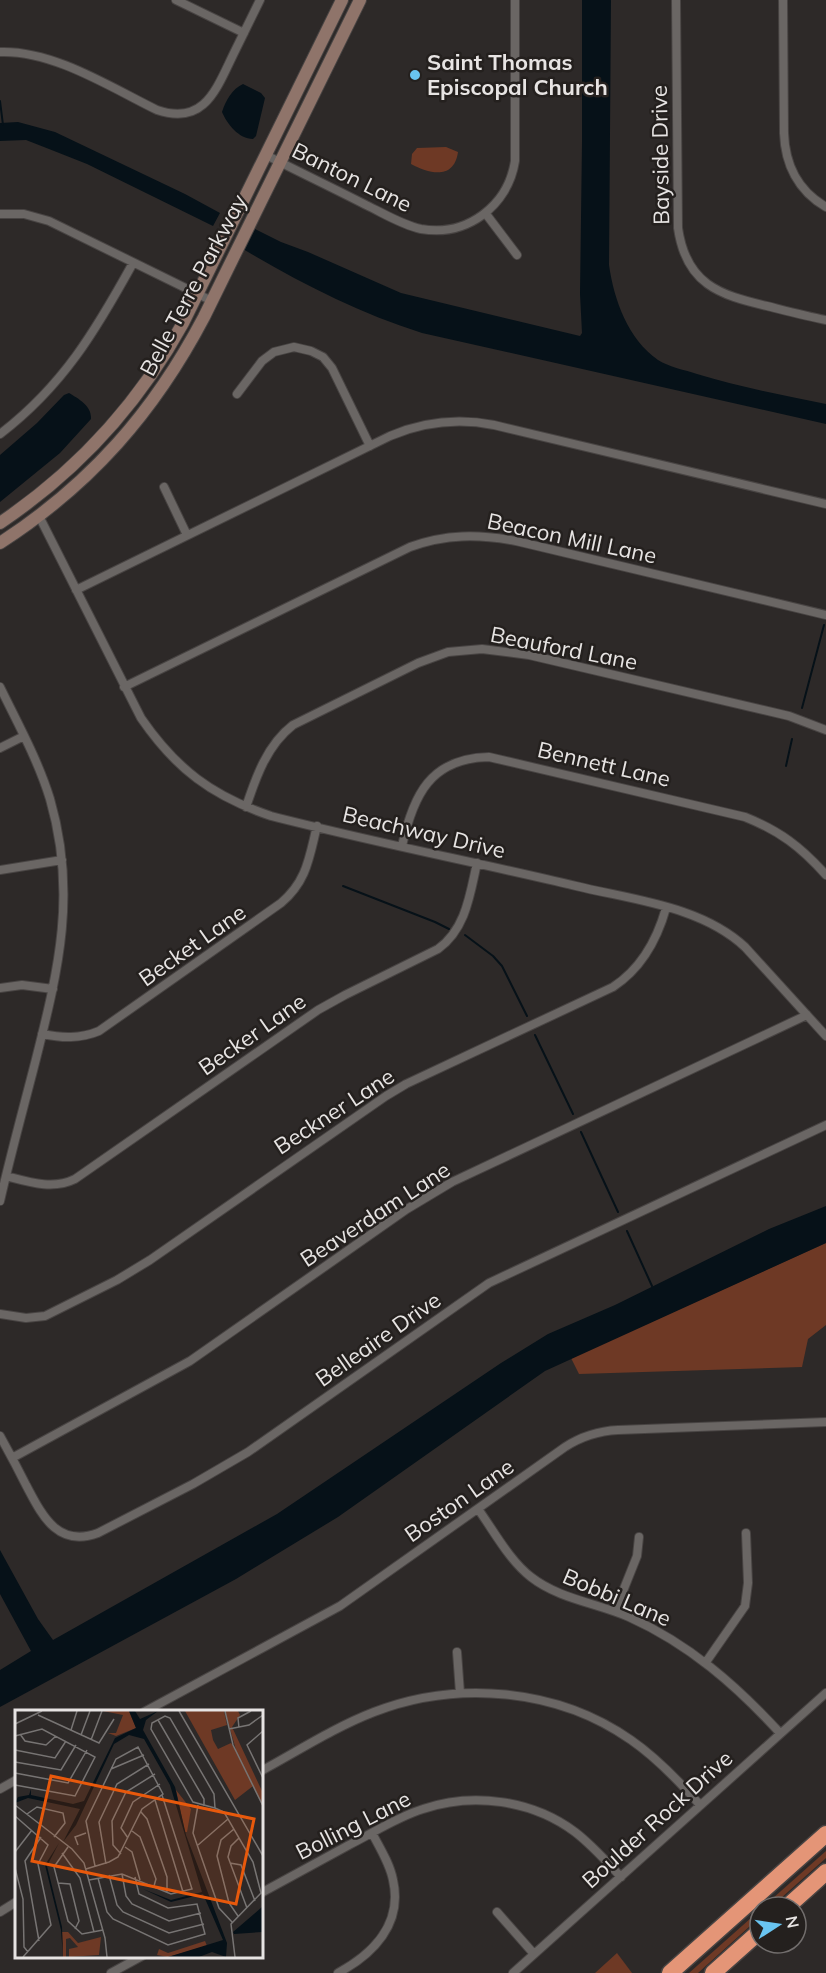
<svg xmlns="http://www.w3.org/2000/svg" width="826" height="1973" font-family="Mulish,sans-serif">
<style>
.green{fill:#6e3925}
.water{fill:#061118}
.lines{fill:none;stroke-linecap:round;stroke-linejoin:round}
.stream{stroke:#061118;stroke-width:2}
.street-casing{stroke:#484443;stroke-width:10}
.secondary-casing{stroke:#484443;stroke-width:14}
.highway-casing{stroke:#484443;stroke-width:19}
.street{stroke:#6a6664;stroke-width:8}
.secondary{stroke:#8f746a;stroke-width:12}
.highway{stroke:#e49577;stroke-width:16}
.poi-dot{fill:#69c4f0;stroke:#24201e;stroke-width:2}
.labels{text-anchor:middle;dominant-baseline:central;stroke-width:5;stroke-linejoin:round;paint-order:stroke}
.poi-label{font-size:22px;font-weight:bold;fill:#e7e4e3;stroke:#24201e;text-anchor:start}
.street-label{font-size:22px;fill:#e7e4e3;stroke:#24201e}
.inset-road{fill:none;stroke:#777473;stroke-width:1.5}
.view{fill:#e8590c;fill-opacity:0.15;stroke:#e8590c;stroke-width:3}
.inset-edge{fill:none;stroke:#e7e4e3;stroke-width:3}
</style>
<rect width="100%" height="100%" fill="#2d2928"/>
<!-- green -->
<path class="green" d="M446,147l12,5c-4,28 -28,22 -47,12l1,-10 5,-6z
M826,1243v82l-18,14 -6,28 -223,7 -8,-16z
M826,1851v7l-55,49h-8z
M760,1910v7l-62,56h-9z
M617,1953l15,20h-37z"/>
<!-- water -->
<path class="water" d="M582,0h29l-2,265c5,35 19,74 49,95 11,7 27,10 39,14 42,13 86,21 129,30v20l-404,-91c-63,-20 -122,-50 -179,-84l10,-21 28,14 27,10 93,41 179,43 2,-3 -2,-39 2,-152z
M243,84l18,9 4,5 -9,38 -3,3c-14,0 -26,-15 -31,-27 4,-12 10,-23 21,-28z
M18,122l37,10 130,62 35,19 -7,13 -126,-62 -38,-15 -23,-9 -26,1v-18z
M69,393c10,6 23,13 22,26l-31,34 -60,49v-47l37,-32 27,-28z
M826,1206v37l-281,128 -207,146 -102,62 -236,128v-37l31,-19 -31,-57v-44l38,69 15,21 224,-126 224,-151 47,-29 67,-29 154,-76z"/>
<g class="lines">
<!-- stream -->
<path class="stream" d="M0,101l3,24
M802,708l22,-83
M786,766l6,-27
M343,886l92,36 14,7
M465,935l28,21 9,10 25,50
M535,1035l38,79
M581,1132l37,80
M627,1231l25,55"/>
<!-- street casing -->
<g class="street-casing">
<path id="street" d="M176,0l68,33
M676,0l2,228c8,56 41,67 89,78 20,5 39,10 59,14
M783,0l1,133c1,31 14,58 42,74
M0,52c53,-2 110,35 157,58 47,16 59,-20 76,-55 9,-18 18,-37 27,-55
M266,155c33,17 67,33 100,50 17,8 36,20 55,24 46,8 87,-23 94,-68v-161
M0,214h24l25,7 163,80
M486,214l31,41
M237,394l25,-33 12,-9 20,-5 17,4 12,6 9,11 38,78
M0,434c63,-48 96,-104 133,-171
M164,487l23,48
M39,516l102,202c35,51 71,78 130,98 101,26 204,46 305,70 57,14 125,20 169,61l81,89
M76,590l314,-154c33,-14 68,-18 104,-11l332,79
M0,687c18,37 38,73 50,112 27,93 9,169 -14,260 -12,47 -25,94 -36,142
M124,687l286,-140c36,-13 68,-13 106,-6l310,74
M0,748l24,-12
M246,807c10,-30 21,-62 47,-82l125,-62 30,-11 34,-3 47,6 260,61 37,14
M402,846c11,-50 28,-88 87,-89l256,60c35,14 56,30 81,58
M0,870l62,-10
M0,988l22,-3 31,4
M42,1034c20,4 38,5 57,-3l182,-128c26,-22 28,-45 36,-77
M6,1176c23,6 47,14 69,3l243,-169 27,-15 93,-46c28,-20 32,-55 39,-86
M0,1314l26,4 19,-2 72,-36 33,-20 236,-164 20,-12 207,-97c29,-19 44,-47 53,-79
M0,1436c9,16 18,33 26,49 16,30 31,63 72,48l95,-49 55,-32 241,-169 337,-158
M12,1458l178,-97 217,-152 45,-27 355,-167
M478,1509c16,22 31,51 53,68 28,22 66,26 98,40 60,27 107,68 151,116
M615,1611l22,-55 2,-19
M457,1652l3,41
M706,1662l39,-56 3,-23 -2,-50
M144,1712l196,-106 225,-159c17,-11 33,-16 53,-17l208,-8
M261,1771c37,-20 74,-44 113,-59 83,-32 183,-24 257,28 26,18 48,41 69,65
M0,1789l16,-9
M261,1893c29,-16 59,-32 88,-48 24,-12 48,-28 74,-36 50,-17 109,-9 152,23 17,13 31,29 46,45
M0,1912l16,-10
M497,1912l37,42
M111,1973l31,-17
M338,1973c35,-19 65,-49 55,-93 -3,-16 -13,-32 -21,-47
M513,1973l313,-280"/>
</g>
<!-- secondary casing -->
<g class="secondary-casing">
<path id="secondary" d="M0,523c77,-52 138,-118 183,-200l159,-323
M0,543c91,-59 154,-131 204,-226l156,-317"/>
</g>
<!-- highway casing -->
<g class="highway-casing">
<path id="highway" d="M787,1907l39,-35
M670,1973l156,-139
M713,1973l47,-42"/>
</g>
<!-- street -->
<use href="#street" class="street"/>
<!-- secondary -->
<use href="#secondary" class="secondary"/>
<!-- highway -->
<use href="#highway" class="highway"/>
</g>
<!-- markers -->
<circle class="poi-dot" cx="415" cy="75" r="6"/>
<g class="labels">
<!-- poi labels -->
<g class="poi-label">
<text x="427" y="62">Saint Thomas<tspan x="427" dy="25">Episcopal Church</tspan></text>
</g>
<!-- street labels -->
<g class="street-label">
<text transform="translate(660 155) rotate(-91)">Bayside Drive</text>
<text transform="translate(352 177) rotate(26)">Banton Lane</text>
<text transform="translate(193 285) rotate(-62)">Belle Terre Parkway</text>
<text transform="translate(572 538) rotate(12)">Beacon Mill Lane</text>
<text transform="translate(564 648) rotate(11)">Beauford Lane</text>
<text transform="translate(604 764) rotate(13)">Bennett Lane</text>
<text transform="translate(424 832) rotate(13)">Beachway Drive</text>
<text transform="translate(192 945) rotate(-35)">Becket Lane</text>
<text transform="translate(252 1034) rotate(-35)">Becker Lane</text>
<text transform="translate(334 1111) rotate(-33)">Beckner Lane</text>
<text transform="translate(375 1214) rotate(-33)">Beaverdam Lane</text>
<text transform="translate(378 1339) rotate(-35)">Belleaire Drive</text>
<text transform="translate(459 1500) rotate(-35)">Boston Lane</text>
<text transform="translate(617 1597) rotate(23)">Bobbi Lane</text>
<text transform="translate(657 1819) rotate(-42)">Boulder Rock Drive</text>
<text transform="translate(353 1825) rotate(-27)">Bolling Lane</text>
</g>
</g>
<!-- overview -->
<g transform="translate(15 1710)">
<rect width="248" height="248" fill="#2d2928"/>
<path d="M88,1h26l7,17 -20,8 -8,-3h8l7,-18zM170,1h39l3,14 -16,5 2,10 5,9 13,-6 5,7 -11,-39h13l2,4 -8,12 30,64v14l-9,-19 -18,14zM161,80l15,19 -4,23h-2zM47,222h6l10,11 23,-6 -2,18 -30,2v-8l9,-2 -8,-9 -4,1v18h-3zM190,231l2,5 -39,11 -11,-2 2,-6 9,4z" fill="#6e3925"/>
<path d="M114,1h6l5,8 18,-8 -12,9 -3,10 32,57 11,48 41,108 -1,14 -14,-5 -13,5h-31l55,-17 -20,-46 -32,8 -28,-13 28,11 31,-8 -32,-107 -26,-46 -15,-4 -15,9 -38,81 -13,17 17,-33 -52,-11 -13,5 3,-6 11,-2 2,-6v6l42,9 11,-3 31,-63 21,-10zM44,133l-12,23 15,61 1,30 -2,-27 -16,-65zM247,197v25l-28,2 -1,-2z" fill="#061118"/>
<path class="inset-road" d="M164,1l84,145M210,1l8,34 30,61M23,5l61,28 15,-24M143,10l46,79v7M0,14l27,-13M224,18l-1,-10 13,-7M214,19l20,-4 14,-10M56,20l6,-19M248,21l-16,14 16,33M5,24l5,7 21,4 10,-9M66,25l9,-24M0,26l27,-7 53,28 -20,39 -60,-11M76,30l11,-29M0,40l40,8 11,-17M0,52l46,8 15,-25M96,59l33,-14M0,63l53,10 19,-33M140,90l28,92M0,95l57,44 12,14 21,75 2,19M183,95l-5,28 26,75 13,14M200,98l-22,-6 -42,-73 1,-6 13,-7 5,2 44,76 1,14 9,4 29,50 8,31 -30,31 4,33M126,102l6,7 20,58v16M12,104l10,-7 26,6 2,10 -11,14M0,106l33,29 -10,19 13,61 -28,32M219,119l-13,11 -4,16 12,47 9,13M117,121l8,6 16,42 -2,7M113,128l-7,-10 12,-26 27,-18M224,128l-8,8 -3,11 19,51M63,135l-3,-8 11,-4M183,135l30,-26M53,137l-14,20 14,54 14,13 21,-4M110,137l7,5 8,28M0,142l17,-22M47,143l18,25 14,54M106,144l-8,-9 -1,-24 14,-29 29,-18M215,153l11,2 14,36M91,154l-7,-42 18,-38 32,-20M0,158l8,31 1,48 4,5M71,159l23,-7 9,-5 24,-48 21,-15 -25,-47 -22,12 -30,62 9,45M107,164l4,22 6,8 37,17 32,-8M94,165l8,30 6,7 46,21 35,-9M83,168l9,34 6,7 55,26 37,-11 -8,-30 -29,4 -29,-14 -4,-17M74,170l33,-6 49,20 21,-5 -30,-94M43,173l12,1 9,37 -4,8M24,231l-14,-80 16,-24"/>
<path class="view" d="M36,66l203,43 -18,85 -204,-43z"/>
<rect width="248" height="248" class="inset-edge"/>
</g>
<!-- north arrow -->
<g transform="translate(778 1925) rotate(78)"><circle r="28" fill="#24201e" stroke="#726e6d" stroke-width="1.5"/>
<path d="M0-4.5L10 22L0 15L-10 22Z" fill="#69c4f0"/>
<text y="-9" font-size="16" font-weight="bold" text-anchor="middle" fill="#e7e4e3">N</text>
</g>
</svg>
